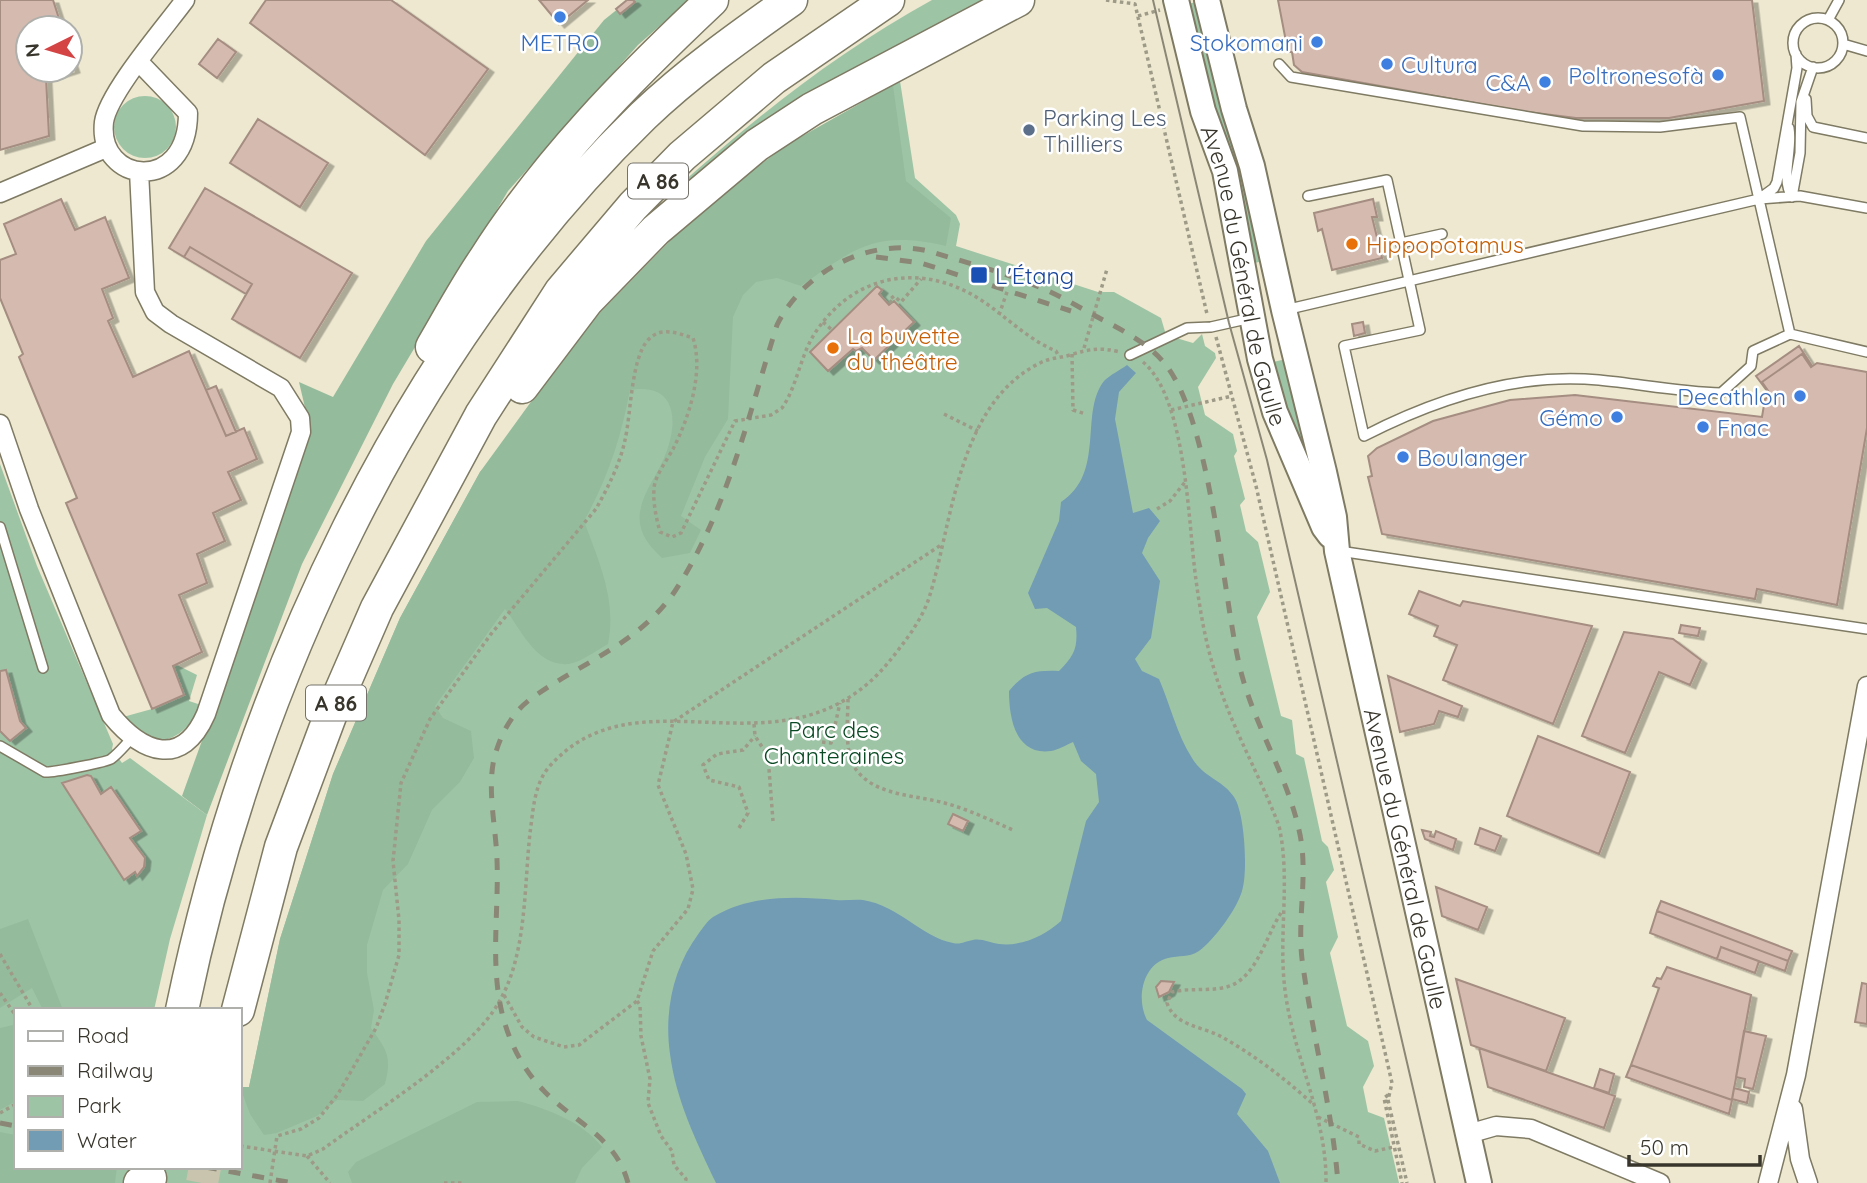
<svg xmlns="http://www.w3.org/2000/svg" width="1867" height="1183" font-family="Quicksand,sans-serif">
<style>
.green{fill:#9ec4a6}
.forest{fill:#95bb9d}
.water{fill:#719cb4}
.building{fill:#d5baaf;stroke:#a58d82;stroke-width:2;filter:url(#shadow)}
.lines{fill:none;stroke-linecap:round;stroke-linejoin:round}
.motorway-tunnel{stroke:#c9c4ae;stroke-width:32;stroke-dasharray:32 16;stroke-linecap:butt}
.service-casing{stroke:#7e7a63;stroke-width:12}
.minor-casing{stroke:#7e7a63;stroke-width:21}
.secondary-casing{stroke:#7e7a63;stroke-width:28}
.motorway-casing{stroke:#7e7a63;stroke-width:35}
.path{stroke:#9d9a87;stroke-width:3.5;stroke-dasharray:3.5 3.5;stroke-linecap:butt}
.service{stroke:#fff;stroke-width:9}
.minor{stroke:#fff;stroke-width:18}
.secondary{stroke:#fff;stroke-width:24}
.motorway{stroke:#fff;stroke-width:32}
.tram{stroke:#8b8777;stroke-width:2}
.rail{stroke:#8b8777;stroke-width:5;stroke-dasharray:12 12;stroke-linecap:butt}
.shop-dot{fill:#3f7fe0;stroke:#fff;stroke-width:2.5}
.service-dot{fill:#5c6f8a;stroke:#fff;stroke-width:2.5}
.food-dot{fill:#e8710a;stroke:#fff;stroke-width:2.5}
.transit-dot{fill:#1a4fb4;stroke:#fff;stroke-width:2.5}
.labels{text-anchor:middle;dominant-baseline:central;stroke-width:5;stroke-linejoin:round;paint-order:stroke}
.shield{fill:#fff;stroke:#74726b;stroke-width:2}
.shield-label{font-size:21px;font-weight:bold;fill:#38362c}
.shop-label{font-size:23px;fill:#366cbe;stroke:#fff;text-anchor:end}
.service-label{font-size:23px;fill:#4e5e75;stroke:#fff;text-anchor:start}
.food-label{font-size:23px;fill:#c56008;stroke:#fff;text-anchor:start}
.transit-label{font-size:23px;fill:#164399;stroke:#fff;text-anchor:start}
.street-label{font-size:23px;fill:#38362c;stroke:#fff}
.park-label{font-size:23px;fill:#094923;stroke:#fff}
</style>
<defs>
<filter id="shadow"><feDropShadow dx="5.5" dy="3.5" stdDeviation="0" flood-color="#0004"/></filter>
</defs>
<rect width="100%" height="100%" fill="#ede8cf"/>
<!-- green -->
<path class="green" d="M932,0h57l-312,198 -5,-6c81,-73 165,-140 260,-192z
M1197,2c19,87 47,171 67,259l-10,2 -45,-160 -22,-99z
M900,81l15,97 41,37 4,9 -4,22 142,46h16l47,26 5,17 27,8 9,-9 3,12 10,7 1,5 -18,29 7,28 28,19 4,17 -3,5 11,43 -5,6 6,26 12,11 12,50 -13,25 24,99 11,4 4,34 8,4 18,83 6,6 6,23 -8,12 12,55 -8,16 17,73 21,15 6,25 -11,21 5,25 16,6 15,65h-1399v-719l37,102 76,178 -1,5 10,14 8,-5 77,57 -37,124 -16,71h-138v157h224v-80h9l31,-148 53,-165 67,-156 80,-146 305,-326z
M114 127a31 31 0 1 1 62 0a31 31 0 1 1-62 0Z
M1286,359l45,167 -62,-163z
M175,664l22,11 -8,26 12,4c-9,21 -31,45 -57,31 -8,-4 -15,-13 -21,-19l29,-8z"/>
<!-- forest -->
<path class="forest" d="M629,0h60l-51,45 -130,146 -115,193 -91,180 -95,251 -25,-19 96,-266 32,-101 -11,-47 34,15 93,-156 178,-221z
M893,85l13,96 45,37 -5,28c-70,-16 -90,1 -145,40l-24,-8 -21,4 -13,13 -10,22 -5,102 -23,38 -24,59 20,14 -11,23 -28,5c-13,-12 -25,-26 -22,-46 3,-21 19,-39 26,-59 13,-34 9,-71 -36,-63 -9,48 -22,88 -46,131 15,41 33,79 24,123 -11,6 -27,18 -39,20 -33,3 -48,-35 -64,-55l-70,97 8,12 28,13 3,27 -14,24 -28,28 -24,54 -25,26 -16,55v28l7,37 -3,18c16,22 21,29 14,56l-22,17 -26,-1 -20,16 -40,17 -13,2 -14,-21 -10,-27h9l31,-148 53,-165 67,-156 80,-146 103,-142 116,-119 86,-65z
M28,919l35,91h-20l-11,-22 -32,20v-79z
M13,1025l3,76 -16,9v-82z
M518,1101c30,8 65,21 84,46l-20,21 -7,15h-223l-4,-11 8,-10 121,-60z
M0,1132l16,3v32h101l-2,16h-115z"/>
<!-- water -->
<path class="water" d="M1127,365l9,8 -17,19 -4,27 18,94 16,-5 11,13 -12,17 -6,15 18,28 -9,57 -16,21 7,12 17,8c11,25 18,56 33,79 12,20 31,22 42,39 11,16 14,76 8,94 -5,18 -28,49 -43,60 -11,7 -20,4 -31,7 -26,6 -32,42 -21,62l95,69 4,5 -9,20 31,37 12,32h-564c-20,-42 -40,-83 -46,-129 -6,-43 3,-86 29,-121 4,-5 8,-12 14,-16 36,-22 82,-21 123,-17 9,1 18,-1 27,0 37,6 58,37 90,43 8,2 12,-2 20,-3 8,-2 18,3 26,4 22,3 47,-9 62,-23l25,-100 13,-19 -3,-28 -15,-13 -8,-19c-7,3 -15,8 -22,9 -36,5 -42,-34 -42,-60 16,-19 26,-21 50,-20 15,-15 19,-23 17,-44l-29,-19 -12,1 -7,-16 31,-72 2,-19c45,-29 18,-89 43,-121 6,-6 16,-11 23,-16z"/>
<!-- building -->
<path class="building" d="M0,0h53l9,28h-34v42h42v-13l4,12 -28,9 3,58 -49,14z
M266,0h125l97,69 -63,86 -175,-132z
M539,0h49l-29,24z
M633,0l2,2 -15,12 -4,-5 11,-9z
M1278,0h474l12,101 -95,17h-93l-56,-7 -218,-39 -8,-7 -2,-13h-4z
M218,39l18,13 -19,26 -18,-14z
M258,119l70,44 -28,44 -70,-44z
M205,188l147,85 -52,85 -68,-39 20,-35 -62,-37 -6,10 -15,-9z
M61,199l14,31 30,-13 24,61 -27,11 11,29 -5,3 25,56 56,-26 37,85 18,-8 13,31 -29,13 13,28 -28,13 12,28 -28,13 10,29 -28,12 23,57 -29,14 11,29 -32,14 -86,-206 11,-5 -58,-141 4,-3 -23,-56v-38l16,-6 -12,-30z
M1373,199l4,18h-5l10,41 -50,12 -10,-41 -4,2 -4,-18z
M190,247l62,37 -6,10 -62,-37z
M877,286l5,4 -3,4 10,11 5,-4 20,21 -40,38 -12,-12 -6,3 -3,-2 -25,22 -18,-19z
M1363,322l2,11 -11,3 -2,-12z
M1799,346l13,20 -10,-12 -40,28 8,13 -14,-19z
M1802,354l9,13 6,-4 50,9v56l-30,177 -80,-16 -2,10 -373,-65 -14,-57 4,-1 -4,-20 9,-8 56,-27 77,-21 65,-5 187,22 3,-18 6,-4 -9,-13z
M216,386l20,46 -10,4 -20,-46z
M1419,591l41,15 3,-5 129,25 -39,98 -110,-44 14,-35 -23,-9 4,-10 -29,-12z
M1681,625l19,3 -2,8 -19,-3z
M1624,632l49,7 28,21 -11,25 -31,-13 -34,81 -43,-17z
M6,670l14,51 6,7 -16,13 -10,-10v-60z
M1388,676l74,30 -4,11 -19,-6 -5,13 -34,8z
M1538,736l92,36 -31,82 -92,-38z
M87,775l4,1 10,18 10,-7 30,44 -11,7 15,20 -1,9 -7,9 -2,-4 -11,8 -62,-97z
M953,814l15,7 -5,10 -15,-7z
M1480,828l21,8 -6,15 -20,-7z
M1422,830l9,2 -1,4 4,1 2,-6 20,8 -3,11 -28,-11z
M1436,887l51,20 -9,23 -36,-14z
M1661,901l131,50 -4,10 -131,-50z
M1657,911l131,50 -3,10 -64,-24 -4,12 -67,-26z
M1721,947l38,14 -4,12 -38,-14z
M1667,967l84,28 -19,105 -101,-35 28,-77 -6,-2 4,-8 4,1z
M1456,979l109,39 -19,53 -75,-26z
M1161,981l13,1 -5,10 -10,5 -3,-10z
M1862,983l5,1v40l-12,-2z
M1744,1031l22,5 -13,53 -9,-2 1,-8 -9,-2z
M1479,1048l136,48 -11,32 -116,-41z
M1631,1065l101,35 -3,14 -103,-37z
M1600,1069l14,5 -5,19 -15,-5z
M1734,1088l15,4 -2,11 -15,-4z"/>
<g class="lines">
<!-- motorway-tunnel -->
<path class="motorway-tunnel" d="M202,1183l3,-16"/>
<!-- service casing -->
<g class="service-casing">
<path id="service" d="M1793 43a25 25 0 1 1 50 0a25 25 0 1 1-50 0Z
M1828,20l11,-20
M1843,44l24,7
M1279,64l12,13 292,49 77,1 80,-10 50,217
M1806,99l1,17 6,11 54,11
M1789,128c4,23 -9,49 3,69
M1308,196l79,-16 33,150 -76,16 20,90c72,-37 152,-64 235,-56 41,4 81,12 122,13l30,-27 2,-15 37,-17 77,18
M1792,197l8,-44 1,-51 12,-35
M1759,199l41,-3 67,12
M1401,243l41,-9
M1285,310l474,-111 15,-11 3,-6 20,-114 -1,-14
M1130,355l57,-27 24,-1 40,-9
M0,527l43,141
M1339,551l528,78
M0,746l45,26c6,1 62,-10 66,-13 8,-6 14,-14 21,-21"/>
</g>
<!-- minor casing -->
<g class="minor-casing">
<path id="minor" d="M139,62l49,51c0,82 -91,71 -84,9 4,-29 62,-96 81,-122
M0,193l106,-45
M0,424l29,85 82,206c31,38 71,54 95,-1l95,-282 -1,-14 -19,-30 -110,-64 -16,-12 -10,-20 -6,-121
M1793,1109l7,50 8,24
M1468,1134l28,-8 35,3 129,54
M1768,1183l28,-108 71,-389"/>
</g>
<!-- secondary casing -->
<g class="secondary-casing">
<g id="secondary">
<path id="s1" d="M1176,0l27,111 22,60 35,188 15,53 49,115 6,8"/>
<path id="s2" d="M1207,0l27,109 18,57 32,144 40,162 10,45 3,34 142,632"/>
</g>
</g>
<!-- motorway casing -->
<g class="motorway-casing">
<path id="motorway" d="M432,347c17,-29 33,-59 52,-87 62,-98 144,-181 228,-260
M522,387l65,-86 69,-71 101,-85 55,-36 206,-109
M182,1010c67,-322 222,-662 461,-894 45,-43 97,-80 148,-116
M238,1010l43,-163 49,-131 47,-108 104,-193 80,-124 72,-85 49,-50 92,-78 114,-78
M140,1183l10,-5"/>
</g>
<!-- path -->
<path class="path" d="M1106,0l29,4 72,310
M1138,16l22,-6
M892,303l-3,-3 5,-4 7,6 20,-23
M999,315l9,-26
M823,322l9,8
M1216,337l40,149 136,597 -4,17 19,83
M1084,348l23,-79
M1072,354l1,56 13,4
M1143,362c44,37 45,162 53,218 4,30 9,60 18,89 15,54 45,104 65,157 12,54 -1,109 6,164 8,66 42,126 41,193
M1171,410l61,-14
M944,414l34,17
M1157,509l13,-8 15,-19
M848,699c0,21 -5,56 10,73 21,25 61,23 90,32 22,6 44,17 65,26
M754,724l1,12 13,20 5,65
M822,742l9,1 9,-40
M739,828l9,-15 -9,-26 -30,-7 -6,-15 14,-11 26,-4 12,-14
M1281,913c-16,24 -25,70 -59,75 -17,3 -33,0 -50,4l-5,11c8,23 34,23 53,33 33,18 67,44 95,70
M0,954l33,56
M0,993l16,23
M504,995l18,32 12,10 30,10 15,-2 58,-44 16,-50 35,-42 5,-20 -7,-35 -28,-69 15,-63 268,-177
M637,1001l3,4 1,31 9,43 -2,24 13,33 11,15 2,14 12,14 -1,4
M1388,1095l-4,3 18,85
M0,1113l16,-9
M1318,1117l41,20v7l16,7 19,-4
M240,1146l67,10 16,-7c49,-36 148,-96 176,-147 28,-48 25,-115 31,-169 3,-21 4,-49 19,-66 90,-103 235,19 339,-104 15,-19 33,-41 41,-65 24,-76 28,-194 111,-235 9,-5 20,-5 30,-8 19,-6 30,-8 50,-3
M307,1156l23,27
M270,1183l7,-47 24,-7 18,-11 19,-24 38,-66 9,-24 14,-49v-35l-6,-59 8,-78 29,-64 61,-85 105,-125c12,-22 24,-45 29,-69 6,-25 6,-82 23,-100 13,-14 29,-7 45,-2 11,34 -4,80 -20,111 -6,11 -18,27 -19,39 -1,15 2,29 6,44l12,5 9,-4 54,-112 36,-6 11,-7c16,-23 18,-54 35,-78 39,-57 106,-68 164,-30 26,17 46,39 75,51l3,6
M444,1183h20"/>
<!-- service -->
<use href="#service" class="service"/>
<!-- minor -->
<use href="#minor" class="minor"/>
<!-- secondary -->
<use href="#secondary" class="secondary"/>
<!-- motorway -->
<use href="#motorway" class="motorway"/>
<!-- tram -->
<path class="tram" d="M1153,0l76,323 38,137 168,723"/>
<!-- rail -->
<path class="rail" d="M876,257l45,6 150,48
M0,1123l16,3
M205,1167l88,16
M628,1183c-12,-46 -53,-60 -84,-92 -21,-21 -35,-49 -42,-78 -12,-50 -3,-103 -5,-153 -1,-32 -10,-70 -3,-101 6,-24 18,-47 38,-61 50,-36 107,-54 143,-107 52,-79 74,-178 102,-266 27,-56 99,-91 158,-72 33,10 67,19 99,32 24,9 46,23 69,35 23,12 46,24 63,45 44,58 56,219 72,294 12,60 48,112 61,171 10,42 -2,86 3,129 10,75 30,148 36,224"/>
</g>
<!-- markers -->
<g class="shop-dot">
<circle cx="560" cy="17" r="7"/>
<circle cx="1317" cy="42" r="7"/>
<circle cx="1387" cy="64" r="7"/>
<circle cx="1718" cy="75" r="7"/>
<circle cx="1545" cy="82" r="7"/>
<circle cx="1800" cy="396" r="7"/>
<circle cx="1617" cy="417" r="7"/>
<circle cx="1703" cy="427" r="7"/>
<circle cx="1403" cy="457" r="7"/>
</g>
<circle class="service-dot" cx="1029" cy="130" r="7"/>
<g class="food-dot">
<circle cx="1352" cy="244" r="7"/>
<circle cx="833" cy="348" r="7"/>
</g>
<rect class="transit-dot" x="970" y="266" width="18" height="18" rx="3.5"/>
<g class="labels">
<!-- shield labels -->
<g class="shield">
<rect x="628" y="163.5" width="60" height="35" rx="5"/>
<rect x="306" y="685.5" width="60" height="35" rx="5"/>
</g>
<g class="shield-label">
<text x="658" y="181">A 86</text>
<text x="336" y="703">A 86</text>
</g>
<!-- shop labels -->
<g class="shop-label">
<text x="560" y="42" text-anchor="middle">METRO</text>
<text x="1303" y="42">Stokomani</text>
<text x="1401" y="64" text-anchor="start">Cultura</text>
<text x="1704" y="75">Poltronesofà</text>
<text x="1531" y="82">C&amp;A</text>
<text x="1786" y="396">Decathlon</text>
<text x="1603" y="417">Gémo</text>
<text x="1717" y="427" text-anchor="start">Fnac</text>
<text x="1417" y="457" text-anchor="start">Boulanger</text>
</g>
<!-- service labels -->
<g class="service-label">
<text x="1043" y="117">Parking Les<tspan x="1043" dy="26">Thilliers</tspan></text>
</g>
<!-- food labels -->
<g class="food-label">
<text x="1366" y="244">Hippopotamus</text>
<text x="847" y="335">La buvette<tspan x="847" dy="26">du théâtre</tspan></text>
</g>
<!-- transit labels -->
<g class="transit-label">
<text x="995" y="275">L'Étang</text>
</g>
<!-- street labels -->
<g class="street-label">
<text stroke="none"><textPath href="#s1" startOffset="284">Avenue du Général de Gaulle</textPath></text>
<text stroke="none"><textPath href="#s2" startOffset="882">Avenue du Général de Gaulle</textPath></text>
</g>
<!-- park labels -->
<g class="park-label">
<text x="834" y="729">Parc des<tspan x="834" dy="26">Chanteraines</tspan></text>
</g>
</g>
<!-- legend -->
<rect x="14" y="1008" width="228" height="161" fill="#ffffff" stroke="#afafab" stroke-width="2"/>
<rect x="28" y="1031" width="35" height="10" fill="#ffffff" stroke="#afafab" stroke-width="2"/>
<text x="77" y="1043" font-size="21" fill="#38362c">Road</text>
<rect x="28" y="1066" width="35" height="10" fill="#8b8777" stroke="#afafab" stroke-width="2"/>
<text x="77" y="1078" font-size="21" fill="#38362c">Railway</text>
<rect x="28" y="1096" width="35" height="21" fill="#9ec4a6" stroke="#afafab" stroke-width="2"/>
<text x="77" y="1113" font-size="21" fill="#38362c">Park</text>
<rect x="28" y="1130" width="35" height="21" fill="#719cb4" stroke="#afafab" stroke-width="2"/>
<text x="77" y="1148" font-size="21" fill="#38362c">Water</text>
<!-- north arrow -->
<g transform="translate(49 49) rotate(265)"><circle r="33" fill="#ffffff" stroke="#afafab" stroke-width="2"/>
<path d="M0-5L12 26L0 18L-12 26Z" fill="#d44445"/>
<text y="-10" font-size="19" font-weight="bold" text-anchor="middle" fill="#38362c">N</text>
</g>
<!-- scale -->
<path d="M1629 1155v10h131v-10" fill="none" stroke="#38362c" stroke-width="3.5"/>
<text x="1640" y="1155" font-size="21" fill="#38362c" stroke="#ffffff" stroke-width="5" paint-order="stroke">50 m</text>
</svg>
